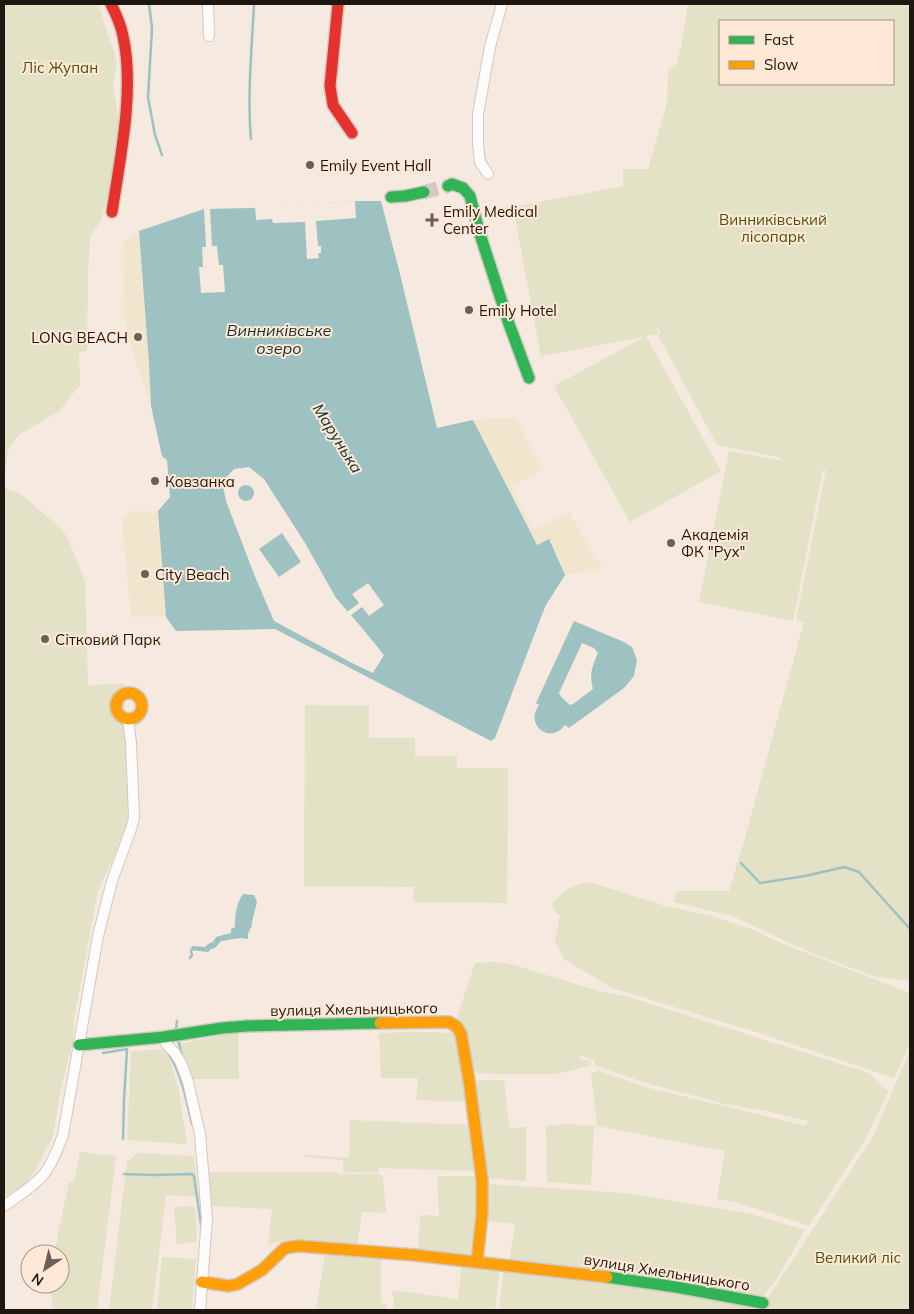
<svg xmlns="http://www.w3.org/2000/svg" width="914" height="1314" font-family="Mulish,sans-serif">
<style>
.green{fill:#e3e1c6;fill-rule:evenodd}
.sand{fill:#f1e6cd}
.water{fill:#9ec1c2;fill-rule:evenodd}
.pier{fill:#f6e9df}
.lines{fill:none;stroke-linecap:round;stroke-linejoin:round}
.stream{stroke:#9ec1c2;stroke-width:2.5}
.secondary-tunnel{stroke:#d6c9c0;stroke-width:14;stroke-dasharray:14 7;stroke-linecap:butt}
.street-casing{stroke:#d2c8c1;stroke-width:12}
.fast-casing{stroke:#d2c8c1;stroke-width:14}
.slow-casing{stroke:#d2c8c1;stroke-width:14}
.jam-casing{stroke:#d2c8c1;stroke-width:14}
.street{stroke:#fefcfa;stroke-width:10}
.fast{stroke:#30b455;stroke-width:11}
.slow{stroke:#ff9f0a;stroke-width:11}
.jam{stroke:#e5322d;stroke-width:11}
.poi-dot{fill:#6a6058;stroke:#ffe8d6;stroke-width:2}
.labels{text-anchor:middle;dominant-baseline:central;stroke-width:4;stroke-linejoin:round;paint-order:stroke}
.park-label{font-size:15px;fill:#4a530f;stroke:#ffe8d6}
.poi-label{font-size:15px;fill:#1e1610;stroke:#ffe8d6;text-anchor:start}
.street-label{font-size:15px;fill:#1e1610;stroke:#ffe8d6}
.water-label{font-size:16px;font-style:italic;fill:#143134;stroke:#ffe8d6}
</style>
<rect width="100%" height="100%" fill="#f6e9df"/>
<!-- green -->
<path class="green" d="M4,4h94l19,58 -4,25 6,33v37l-18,64 -11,15 -2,37 -1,78 -8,1 1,33 -21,26 -40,24 -10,12 -5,27z
M688,4h222v977l-33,-4 -61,-22 -84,-39 -58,-14 2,-11h53l16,-53 59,-216 -8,-2 30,-150 -21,-4 18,4 -30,151 -94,-19 30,-151 56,10 -8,-4 -60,-12 -59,-110 2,-2 -4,-10 2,11 -12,2 75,135 -91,51 -76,-136 90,-49 -103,19 -28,-149 110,-21v-17h25l19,-66 1,-32 9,-8 6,-26zM720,21h173v63h-173z
M4,488l13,4 7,5 38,32 6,10 17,42 3,104 36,-1 5,139 -31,68 -24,129 -1,21 -12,47 -8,48 -18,35 -11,14 -20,13z
M305,705l64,1v32h46v18h42v12h51l-1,135 -93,-1 -1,-15 -109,-1z
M590,882l75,24 46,10 22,7 23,8 27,13 127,49v51l-16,34 -125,-42 -157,-48 -48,-29 -9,-18 5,-26 -4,-2 -4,-9c15,-16 17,-18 38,-22z
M490,962l16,1 96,29 27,5 240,76 15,15 5,2 -24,50 -56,86 -70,-23 -22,-4 8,-48 -128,-25 -6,-53 8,-2 46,16 161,39 2,-5 -42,-10 -41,-7 -79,-21 -52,-18 1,-4 -15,-6v4l11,2v4l-33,9h-58l-23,-1 -8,-7 -13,-46 19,-57z
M416,1032l42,1 10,69 -52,-2 2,-22h-37l-2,-45z
M227,1034h11l1,45h-49l-11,-35z
M167,1049l12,42 8,53 -60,-4 4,-89z
M910,1050v260h-150l113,-173z
M478,1080h26l5,48 17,-1v54l-40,-3 -11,-87z
M350,1120l121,5 6,40 -4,6 -94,-3v5l-36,-1v-12l-38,-3v-2l44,3z
M569,1124l25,2 -3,59 -44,-3 -1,-56z
M80,1152l36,4 -19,154h-44l-3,-26h10v-30h-6l15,-72 5,-1z
M137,1153l57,3 4,41 -32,-2 -14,115h-43l18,-148z
M208,1172h130v2h42l3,4 3,35 -24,-1 -5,35 -72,-7 -17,5 4,-36 -62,-3z
M437,1176h38l3,3 -5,78 -55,-4 2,-38 19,1z
M488,1184l137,9 123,20 57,17 -27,47 -15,20 -254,-35 6,-38 -30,-3z
M195,1206l2,36 -20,2 -3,-37z
M326,1250l55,6v47l5,2v5h-70z
M162,1257l34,2 -4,51h-35z
M462,1263l38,5 -5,42h-102l1,-8 -2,-12 66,9z
M504,1268l44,4 205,35v3h-254z"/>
<!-- sand -->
<path class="sand" d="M139,231l10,132 2,43 -17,-49 -10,-40 -1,-75z
M515,417l28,53 -32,16 22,44 36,-18 33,56 -37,7 -16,-35 -12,5 -64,-125z
M133,511h25l8,106h-35l-9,-92 2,-8z"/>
<!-- water -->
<path class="water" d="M355,201h26l18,69 38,158 36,-8 64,125 12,-6 16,36 -19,30 -5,12 -46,121 -4,3 -216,-112 -99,2 -10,-14 -8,-106 12,-14 -3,-37 -5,-4 -11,-50 -2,-43 -10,-132 65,-22 47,-1zM249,467l15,12 41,64 31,55 26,30 22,27 -11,18 -21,-10 -78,-42 -18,-42 -30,-78 -4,-19 12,-13z
M238 493a8 8 0 1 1 16 0a8 8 0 1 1-16 0Z
M282,533l19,29 -22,15 -20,-28z
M574,621l50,21 8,5 5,13 -3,16 -10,12 -55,40 -4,-3c-15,20 -41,0 -26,-20l-3,-2zM582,643l12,5 4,5c-6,14 -9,21 -5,36l-20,15 -3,1 -9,-8 -2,-4z
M243,894l11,1 3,7 -5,20v3l-4,9v5l-8,-1 -19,3 -6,7 -4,1 -3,3 -17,-2 1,-4 13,1 3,-3 5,-2 3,-5 15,-4v-4l4,-2c0,-11 1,-24 8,-33z"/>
<!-- pier -->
<path class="pier" d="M355,201l1,17 -40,3 2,25h3v7h-3l1,5 -12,1 -2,-37 -32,1 -1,-4 -16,1 -1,-13z
M204,209h6l2,37h5l2,19h4l2,27 -24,1 -2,-26h4l-1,-20h4z
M368,583l16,22 -15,11 -7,-9 -12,9 -3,-4 12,-9 -7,-9z"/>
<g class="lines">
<!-- stream -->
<path class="stream" d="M149,4l3,24 -4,69 7,38 7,20
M251,139c-4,-45 1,-91 3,-135
M741,863l19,20 45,-7 39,-9 15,5 51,57
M190,958l2,-3 -1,-4 2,-3
M176,1030l1,-9
M178,1039l4,17
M103,1053l24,-4 -3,51 -1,39
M169,1054c13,21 17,46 23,70
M124,1174l29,1 39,-1 2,2 7,49"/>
<!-- secondary-tunnel -->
<path class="secondary-tunnel" d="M424,192l24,-6"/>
<!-- street casing -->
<g class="street-casing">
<path id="street" d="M208,4l1,32
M488,174l-8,-12 -2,-18v-30l12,-67 12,-43
M164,1037l3,8 8,8 6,10 7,19 12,52 7,84 -7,92
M4,1206c14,-10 29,-19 40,-32 9,-11 14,-26 19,-39l35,-199 14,-55 20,-55 2,-9 -3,-74 -3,-24"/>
</g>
<!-- fast casing -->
<g class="fast-casing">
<path id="fast" d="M448,186l4,-2 11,4 7,8 9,35 30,93 20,54
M391,197l14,-1 19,-4
M79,1045l85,-8 58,-9 25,-2 133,-3
M607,1277l69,10 87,16"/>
</g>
<!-- slow casing -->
<g class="slow-casing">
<path id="slow" d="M116 706a13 13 0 1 1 26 0a13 13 0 1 1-26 0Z
M380,1023l69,-1 8,5 4,7 8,46 13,100v34l-5,48
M202,1282l27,4 9,-2 24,-14 23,-22 13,-2 116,9 193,22"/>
</g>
<!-- jam casing -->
<g class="jam-casing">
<path id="jam" d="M111,4c5,10 10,21 12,32 12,53 -3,123 -11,176
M338,4l-8,82 3,19 19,28"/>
</g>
<!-- street -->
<use href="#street" class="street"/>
<!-- fast -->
<use href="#fast" class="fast"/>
<!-- slow -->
<use href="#slow" class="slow"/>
<!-- jam -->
<use href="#jam" class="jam"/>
</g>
<!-- markers -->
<g class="poi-dot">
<circle cx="310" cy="165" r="5"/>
<path d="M429.5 212.5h5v5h5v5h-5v5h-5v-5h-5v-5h5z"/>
<circle cx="469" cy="310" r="5"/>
<circle cx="138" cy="337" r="5"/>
<circle cx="155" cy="481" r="5"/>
<circle cx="671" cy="543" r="5"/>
<circle cx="145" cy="574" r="5"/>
<circle cx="45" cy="639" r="5"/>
</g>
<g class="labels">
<!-- park labels -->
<g class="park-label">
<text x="60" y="67">Ліс Жупан</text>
<text x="773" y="219">Винниківський<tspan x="773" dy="17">лісопарк</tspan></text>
<text x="858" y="1257">Великий ліс</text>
</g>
<!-- poi labels -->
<g class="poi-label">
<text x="320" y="165">Emily Event Hall</text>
<text x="443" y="211">Emily Medical<tspan x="443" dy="17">Center</tspan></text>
<text x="479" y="310">Emily Hotel</text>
<text x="128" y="337" text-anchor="end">LONG BEACH</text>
<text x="165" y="481">Ковзанка</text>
<text x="681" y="534">Академія<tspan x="681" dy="17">ФК "Рух"</tspan></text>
<text x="155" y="574">City Beach</text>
<text x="55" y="639">Сітковий Парк</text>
</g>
<!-- street labels -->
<g class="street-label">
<text transform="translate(354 1009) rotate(-1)">вулиця Хмельницького</text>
<text transform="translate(667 1272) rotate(9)">вулиця Хмельницького</text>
</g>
<!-- water labels -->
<g class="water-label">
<text x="279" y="330">Винниківське<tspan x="279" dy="18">озеро</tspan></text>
<text transform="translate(338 438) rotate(58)">Марунька</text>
</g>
</g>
<!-- border -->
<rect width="914" height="1314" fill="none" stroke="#1e1610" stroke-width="10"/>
<!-- legend -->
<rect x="719" y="20" width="175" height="65" fill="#ffe8d6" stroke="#a59487"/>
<rect x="729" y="36" width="25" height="8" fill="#30b455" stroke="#a59487"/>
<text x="764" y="45" font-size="15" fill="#1e1610">Fast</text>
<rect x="729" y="61" width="25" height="8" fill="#ff9f0a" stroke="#a59487"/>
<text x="764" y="70" font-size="15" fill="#1e1610">Slow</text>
<!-- north arrow -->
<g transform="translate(45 1269) rotate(215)"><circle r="24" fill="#ffe8d6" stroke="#a59487"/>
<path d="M0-4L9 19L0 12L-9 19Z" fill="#6a6058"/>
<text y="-8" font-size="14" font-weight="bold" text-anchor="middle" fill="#1e1610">N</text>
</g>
</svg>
